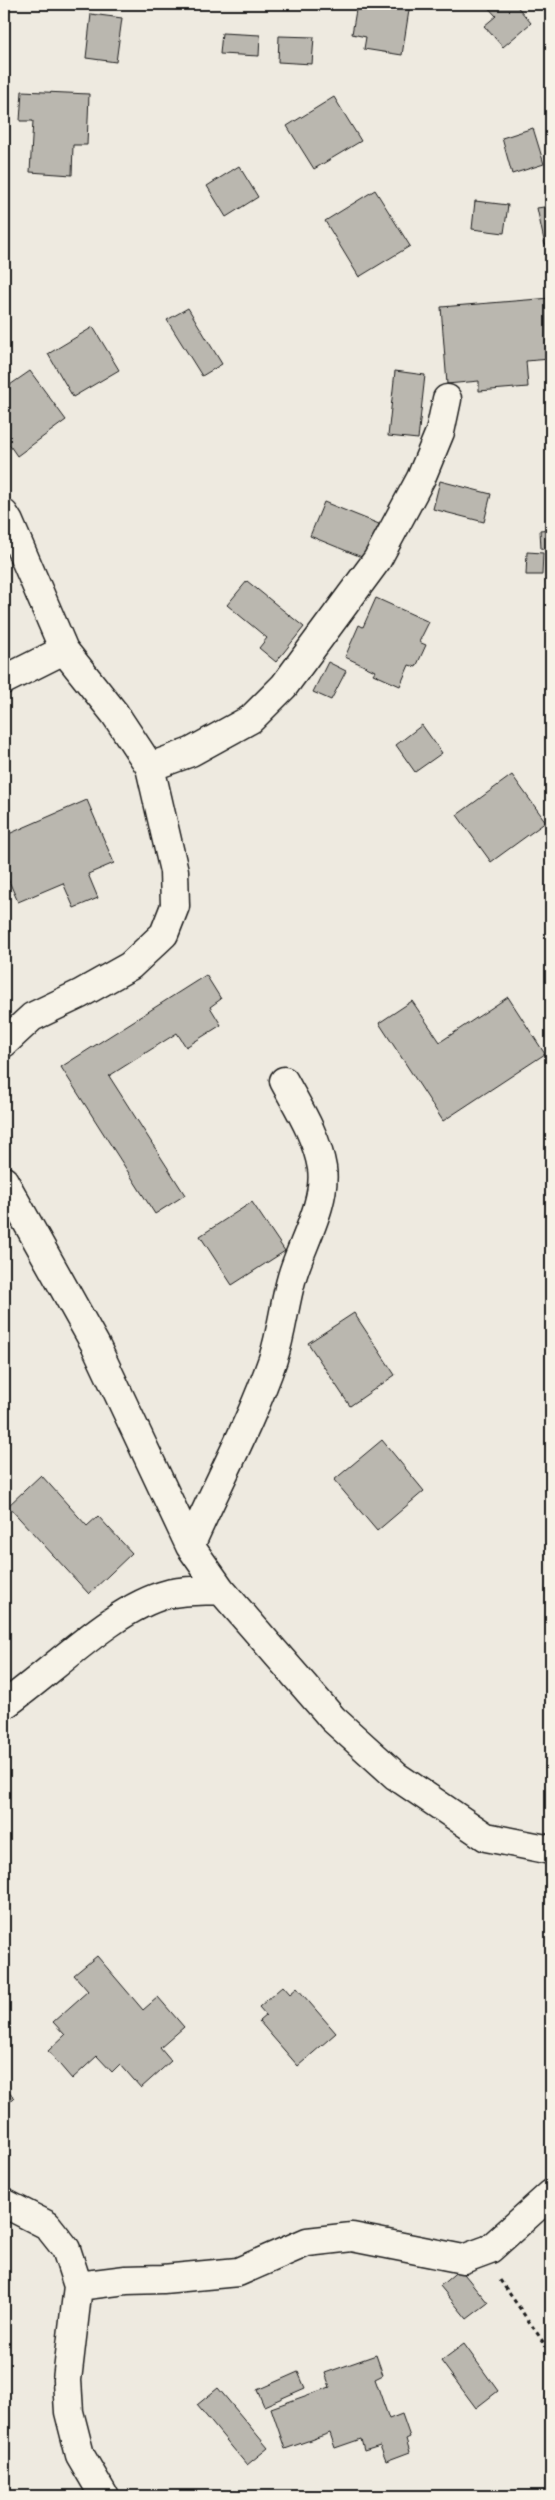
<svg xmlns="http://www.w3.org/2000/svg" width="555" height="2500" font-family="Mali,sans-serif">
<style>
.building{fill:#bab7af;stroke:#1c1c1c}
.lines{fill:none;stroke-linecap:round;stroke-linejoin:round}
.minor-casing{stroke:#1c1c1c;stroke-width:31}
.path{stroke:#1c1c1c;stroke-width:3;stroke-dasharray:4 4;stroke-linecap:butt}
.minor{stroke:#f7f3e8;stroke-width:28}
</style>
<rect width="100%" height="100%" fill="#eeeae0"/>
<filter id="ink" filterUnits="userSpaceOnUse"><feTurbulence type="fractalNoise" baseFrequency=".02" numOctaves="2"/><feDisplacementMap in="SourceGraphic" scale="10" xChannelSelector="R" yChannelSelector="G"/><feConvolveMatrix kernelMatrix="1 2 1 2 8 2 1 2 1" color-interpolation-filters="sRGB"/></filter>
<g filter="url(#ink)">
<!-- building -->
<path class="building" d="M357,4h53l-8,51 -38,-6 2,-12 -14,-3z
M485,4h30l16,19 -28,24 -19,-21 12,-10z
M91,14l31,4 -6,44 -30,-4z
M222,33l38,2 -1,21 -39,-2z
M279,36l35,1 -2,27 -34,-2z
M22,91l67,3 -2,51h-14l-1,30 -42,-3 3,-51h-13z
M334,97l27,44 -47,28 -27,-43z
M533,128l11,36 -32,10 -10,-36z
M239,166l19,31 -32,20 -19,-31z
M375,190l35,56 -51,31 -34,-56z
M475,201l33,4 -4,28 -32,-4z
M551,206v38l-6,1 -8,-37z
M551,298l-1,61 -24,2 2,26 -49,4v-10l-32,3 -6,-77z
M188,308l34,56 -20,12 -35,-56z
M93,327l26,43 -46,27 -25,-43z
M30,371l36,49 -49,36 -13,-19v-48z
M395,371l30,4 -7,64 -30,-3z
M440,481l51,13 -7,28 -51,-13z
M324,502l55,22 -15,34 -54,-22z
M551,529v19l-10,1 -1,-19z
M527,552l16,1 -1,22h-16z
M247,581l57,46 -28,35 -17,-14 8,-10 -40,-33z
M376,598l53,24 -10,20 7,3 -10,22 -7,-2 -9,21 -27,-12 2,-3 -30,-14 14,-32 4,2z
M328,662l18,9 -15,29 -18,-8z
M422,725l20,28 -27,19 -19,-27z
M512,775l34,47 -55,40 -34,-47z
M87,800l27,63 -26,11 10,24 -24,10 -11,-25 -45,19 -10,-23 -4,2v-45z
M206,975l15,24 -11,8 11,18 -35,22 -9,-14 -68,43 76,119 -30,19 -94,-147z
M508,997l37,57 -102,67 -64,-98 33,-22 28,41z
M252,1202l33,49 -53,34 -32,-49z
M354,1313l41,62 -45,31 -42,-63z
M382,1440l42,51 -47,40 -43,-51z
M41,1475l46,51 11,-10 34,37 -43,41 -81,-88z
M97,1956l46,54 15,-13 26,30 -24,21 11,13 -30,27 -21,-24 -8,8 -15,-16 -25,23 -24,-28 17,-16 -12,-13 35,-31 -14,-16z
M283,1986l7,8 7,-6 39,45 -38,33 -39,-45 7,-6 -7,-8z
M4,2087l10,11 -10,9z
M460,2269l28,34 -21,16 -27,-33z
M464,2344l34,47 -22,17 -35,-47z
M376,2355l7,20 -8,4 14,40 13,-5 8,23 -4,2 4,13 -24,9 -6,-15 -16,5 -3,-12 -26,9 -5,-15 -45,16 -14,-41 59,-21 -5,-14z
M298,2372l7,16 -41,18 -7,-16z
M218,2388l50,60 -21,17 -50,-60z"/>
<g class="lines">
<!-- minor casing -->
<g class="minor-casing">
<path id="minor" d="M4,514l5,8 55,128 51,64 35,53 24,104 1,35 -11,28 -34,32 -50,28 -48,23 -28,26
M4,680l60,-30
M150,767l41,-15 60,-33 33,-33 93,-126 44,-82 19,-46 7,-33
M4,1181l91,163 95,202 31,44 112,129 63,57 90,61 65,13
M190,1546c27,-62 61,-123 83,-187 9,-27 11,-55 19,-82 9,-32 35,-74 30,-109 -5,-31 -23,-59 -38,-87
M4,1705c47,-32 110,-98 164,-111 16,-4 36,-3 53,-4
M4,2203l43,22 19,24 12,37 -11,94 2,32 11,43 24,41
M78,2286l48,-6 37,-1 75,-7 69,-30 45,-5 111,22 27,-10 61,-55"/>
</g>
<!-- path -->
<path class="path" d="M500,2280l51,73"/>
<!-- minor -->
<use href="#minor" class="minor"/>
</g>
</g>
<!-- margin -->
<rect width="555" height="2500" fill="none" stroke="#f7f3e8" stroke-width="20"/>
<rect x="10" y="10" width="535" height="2480" fill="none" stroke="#1c1c1c" stroke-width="2" filter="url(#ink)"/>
</svg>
